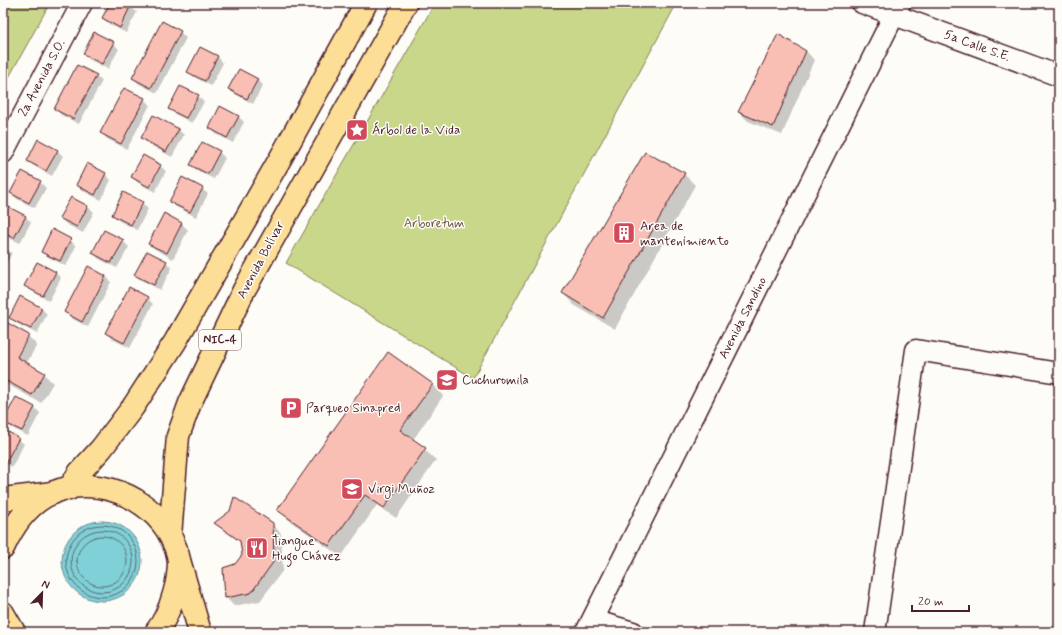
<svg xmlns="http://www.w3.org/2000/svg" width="1062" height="635" font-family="Mynerve,sans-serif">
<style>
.green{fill:#c9d78a;stroke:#8a7b5a}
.water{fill:#7fd0d7;stroke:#6a8992}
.shadow{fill:#0003}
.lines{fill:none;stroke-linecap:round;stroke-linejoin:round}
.shore{stroke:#5f6670;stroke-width:1}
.building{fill:#fabfb4;stroke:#4a1f2b}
.minor-casing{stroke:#4a1f2b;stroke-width:23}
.major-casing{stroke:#4a1f2b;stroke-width:25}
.highway-casing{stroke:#4a1f2b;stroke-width:25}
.minor{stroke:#fdfcf7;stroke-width:20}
.major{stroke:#fdde96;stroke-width:22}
.highway{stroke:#fdde96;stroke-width:22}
.labels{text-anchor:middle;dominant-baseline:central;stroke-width:3;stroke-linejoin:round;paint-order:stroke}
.shield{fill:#fdfcf7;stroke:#806168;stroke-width:1}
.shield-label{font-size:12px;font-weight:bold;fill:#4a1f2b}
.street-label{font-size:13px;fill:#4a1f2b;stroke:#fdfcf7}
.poi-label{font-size:13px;fill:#4a1f2b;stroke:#fdfcf7;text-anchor:start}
.park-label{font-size:13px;fill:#705648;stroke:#fdfcf7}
</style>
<rect width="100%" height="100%" fill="#fdfcf7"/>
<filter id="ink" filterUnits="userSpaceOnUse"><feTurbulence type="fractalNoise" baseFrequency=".025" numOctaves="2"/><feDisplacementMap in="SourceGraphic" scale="8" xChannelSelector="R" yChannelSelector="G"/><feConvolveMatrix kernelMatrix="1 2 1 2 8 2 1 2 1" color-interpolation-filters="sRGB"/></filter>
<g filter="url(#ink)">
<!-- green -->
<path class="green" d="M3,3h47l-47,85z
M435,3h242l-204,375 -187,-115z"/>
<!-- water -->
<path class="water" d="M62 561a40 40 0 1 1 80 0a40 40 0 1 1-80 0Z"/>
<!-- shadow -->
<path class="shadow" d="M111,3h14l12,9 -11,21 -17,-9 -6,-6z
M180,32l6,6 -29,55 -18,-9 -6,-6z
M113,43l6,6 -11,20 -18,-9 -6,-6z
M201,48l17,9 5,6 -12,23 -17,-9 -6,-6z
M806,51l8,9 -32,75 -34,-14 -9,-9z
M96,76l6,5 -23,43 -18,-9 -5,-6z
M257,79l6,6 -10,19 -18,-10 -5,-5z
M198,96l6,6 -12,21 -17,-9 -5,-6z
M144,99l6,6 -23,44 -20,-10 -5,-6z
M238,116l6,6 -11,21 -17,-9 -6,-6z
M178,129l6,6 -12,22 -24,-13 -6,-6z
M57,150l6,6 -11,20 -18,-10 -6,-5z
M219,152l6,6 -11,21 -17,-8 -6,-6z
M160,166l6,5 -11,21 -17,-9 -6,-6z
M105,174l6,6 -10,20 -18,-9 -6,-6z
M684,174l11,11 -80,144 -41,-24 -11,-12z
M40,182l6,6 -11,20 -18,-9 -6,-6z
M202,189l6,5 -12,23 -20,-10 -5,-5z
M71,198l17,9 6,5 -11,21 -17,-9 -6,-6z
M142,203l6,6 -11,21 -18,-9 -6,-6z
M3,212l22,4 6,6 -11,21 -17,-8z
M164,215l18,9 6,6 -15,29 -18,-10 -6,-6z
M70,240l6,6 -10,20 -18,-9 -6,-6z
M123,241l6,6 -12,21 -18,-9 -6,-6z
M3,246l9,7 -9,16z
M166,262l6,6 -12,22 -19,-10 -6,-5z
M55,272l6,6 -12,23 -17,-10 -6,-5z
M106,276l5,6 -23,45 -17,-9 -6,-6z
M147,298l6,6 -23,44 -18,-9 -6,-6z
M42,309l5,5 -10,20 -21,-11 -6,-6z
M6,323l22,13 9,9 -11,19 18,10 9,9 -12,20 -38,-21v-53z
M432,384l11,12 -30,44 23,20 -40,58 -19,-13 -36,52 -51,-36 -11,-11z
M34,407l6,6 -12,23 -18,-9 -5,-5z
M3,431l15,8 6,5 -12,23 -9,-5z
M216,523l56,1 9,9 2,37 -23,31 -26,5 -8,-8 10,-33 7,-10 -2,-12z"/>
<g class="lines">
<!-- shore -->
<path class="shore" d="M66 561a36 36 0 1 1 72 0a36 36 0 1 1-72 0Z
M71 561a31 31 0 1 1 62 0a31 31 0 1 1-62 0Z
M77 561a25 25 0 1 1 50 0a25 25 0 1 1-50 0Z"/>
</g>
<!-- building -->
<path class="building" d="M110,3h17l4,2 -11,23 -18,-10z
M162,21l19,10 -30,57 -19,-10z
M94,32l20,10 -12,22 -19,-10z
M778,34l28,17 -33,76 -35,-15z
M200,47l18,9 -13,25 -18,-9z
M77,65l20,10 -24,44 -19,-10z
M239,69l19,10 -11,20 -19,-10z
M180,86l19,9 -13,23 -18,-9z
M124,88l21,10 -24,46 -21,-11z
M220,106l19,10 -12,22 -18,-10z
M153,115l26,14 -13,23 -25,-14z
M38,139l20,11 -12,21 -19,-10z
M202,142l18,9 -12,23 -18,-9z
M645,152l40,21 -82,145 -41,-25z
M143,155l18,10 -12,22 -18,-10z
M87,163l19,10 -11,22 -19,-10z
M22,171l19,10 -12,22 -19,-10z
M182,177l21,11 -13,24 -21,-10z
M123,192l20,10 -12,23 -19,-10z
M71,197l17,9 -11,21 -18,-9z
M5,205l21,11 -12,22 -11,-5v-23z
M164,213l18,10 -15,30 -19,-9z
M52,229l19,10 -11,22 -19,-9z
M104,230l20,10 -13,23 -19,-10z
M147,251l20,10 -13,24 -20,-10z
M37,262l19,10 -13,24 -19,-10z
M88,266l18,10 -24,46 -18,-10z
M129,287l19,10 -24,46 -19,-10z
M20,296l22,12 -11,21 -22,-11z
M6,322l23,13 -12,22 28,16 -13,22 -29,-16v-52z
M388,352l45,32 -33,46 26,18 -42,60 -19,-13 -36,51 -52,-36z
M16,397l19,10 -13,24 -19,-9z
M3,429l16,9 -13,24 -3,-2z
M234,497l39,26 1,38 -23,32 -26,5 -2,-30 12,-4 7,-9 -2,-14 -26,-18 16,-12z"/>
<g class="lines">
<!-- minor casing -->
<g class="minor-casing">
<path id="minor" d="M862,3l197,73
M3,153l79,-150
M593,620l40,12
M586,632l314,-629
M875,632l41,-282 143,23"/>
</g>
<!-- major casing -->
<g class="major-casing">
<path id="major" d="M3,499l50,-6
M179,560l21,72"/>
</g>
<!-- highway casing -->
<g class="highway-casing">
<path id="highway" d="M69,489l10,-16 22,-24 32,-42 42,-65 105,-183 86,-156
M170,536l8,-100 12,-33 54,-113 162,-287
M3,548c9,-20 21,-39 41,-51 42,-24 98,-6 123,33 5,9 11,20 12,31 0,11 -2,23 -5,33 -4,14 -9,27 -18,38
M3,613l11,19"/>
</g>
<!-- minor -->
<use href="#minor" class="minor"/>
<!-- major -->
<use href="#major" class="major"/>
<!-- highway -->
<use href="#highway" class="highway"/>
</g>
</g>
<!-- icons -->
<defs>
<g id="sight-square" transform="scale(1.15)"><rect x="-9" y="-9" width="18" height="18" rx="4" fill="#d1495b" stroke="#fdfcf7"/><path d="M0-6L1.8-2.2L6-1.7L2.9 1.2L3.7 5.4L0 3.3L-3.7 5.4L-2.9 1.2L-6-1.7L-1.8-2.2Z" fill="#fff"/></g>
<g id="building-square" transform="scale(1.15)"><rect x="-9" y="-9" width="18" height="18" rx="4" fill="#d1495b" stroke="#fdfcf7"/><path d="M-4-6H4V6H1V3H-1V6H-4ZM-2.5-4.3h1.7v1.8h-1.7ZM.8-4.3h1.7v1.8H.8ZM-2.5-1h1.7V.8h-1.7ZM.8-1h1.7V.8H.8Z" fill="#fff"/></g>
<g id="school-square" transform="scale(1.15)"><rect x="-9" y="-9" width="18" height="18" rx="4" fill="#d1495b" stroke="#fdfcf7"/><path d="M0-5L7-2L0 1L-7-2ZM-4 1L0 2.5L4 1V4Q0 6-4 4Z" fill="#fff"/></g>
<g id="parking-square" transform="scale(1.15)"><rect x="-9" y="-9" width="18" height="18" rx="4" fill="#d1495b" stroke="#fdfcf7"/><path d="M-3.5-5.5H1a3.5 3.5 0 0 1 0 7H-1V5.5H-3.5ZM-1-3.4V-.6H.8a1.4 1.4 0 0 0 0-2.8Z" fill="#fff"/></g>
<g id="restaurant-square" transform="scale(1.15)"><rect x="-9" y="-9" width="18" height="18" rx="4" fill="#d1495b" stroke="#fdfcf7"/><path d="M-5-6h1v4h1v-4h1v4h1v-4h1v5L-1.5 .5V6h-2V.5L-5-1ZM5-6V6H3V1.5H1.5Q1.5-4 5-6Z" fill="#fff"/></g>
</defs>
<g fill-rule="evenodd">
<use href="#sight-square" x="357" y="130"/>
<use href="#building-square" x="624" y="233"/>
<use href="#school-square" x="447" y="380"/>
<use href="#parking-square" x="291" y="408"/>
<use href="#school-square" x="352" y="489"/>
<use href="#restaurant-square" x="257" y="548"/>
</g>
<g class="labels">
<!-- shield labels -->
<rect class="shield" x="199" y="330" width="42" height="20" rx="3"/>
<g class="shield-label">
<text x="220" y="340">NIC-4</text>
</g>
<!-- street labels -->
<g class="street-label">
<text transform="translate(977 46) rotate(20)">5a Calle S.E.</text>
<text transform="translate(42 78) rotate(-62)">2a Avenida S.O.</text>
<text transform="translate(261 260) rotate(-62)">Avenida Bolívar</text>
<text transform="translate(743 318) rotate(-63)">Avenida Sandino</text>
</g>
<!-- poi labels -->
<g class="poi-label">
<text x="372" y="130">Árbol de la Vida</text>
<text x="640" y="226">Area de<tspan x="640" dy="15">mantenimiento</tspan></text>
<text x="462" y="380">Cuchuromila</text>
<text x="306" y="408">Parqueo Sinapred</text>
<text x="368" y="489">Virgi Muñoz</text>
<text x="272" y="541">Tiangue<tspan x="272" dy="15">Hugo Chávez</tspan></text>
</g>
<!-- park labels -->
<g class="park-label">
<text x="434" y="223">Arboretum</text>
</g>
</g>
<!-- margin -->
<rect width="1062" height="635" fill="none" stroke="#fdfcf7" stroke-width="16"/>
<rect x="8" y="8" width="1046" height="619" fill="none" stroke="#4a1f2b" stroke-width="1.5" filter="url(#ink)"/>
<!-- north arrow -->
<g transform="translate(42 593) rotate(23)" stroke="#fdfcf7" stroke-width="3" paint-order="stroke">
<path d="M0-3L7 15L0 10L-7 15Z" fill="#4a1f2b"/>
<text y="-6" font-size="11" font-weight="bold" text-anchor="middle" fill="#4a1f2b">N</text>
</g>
<!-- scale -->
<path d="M912 605v6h57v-6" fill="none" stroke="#4a1f2b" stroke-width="2"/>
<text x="918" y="605" font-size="12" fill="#4a1f2b" stroke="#fdfcf7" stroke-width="3" paint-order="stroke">20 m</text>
</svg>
